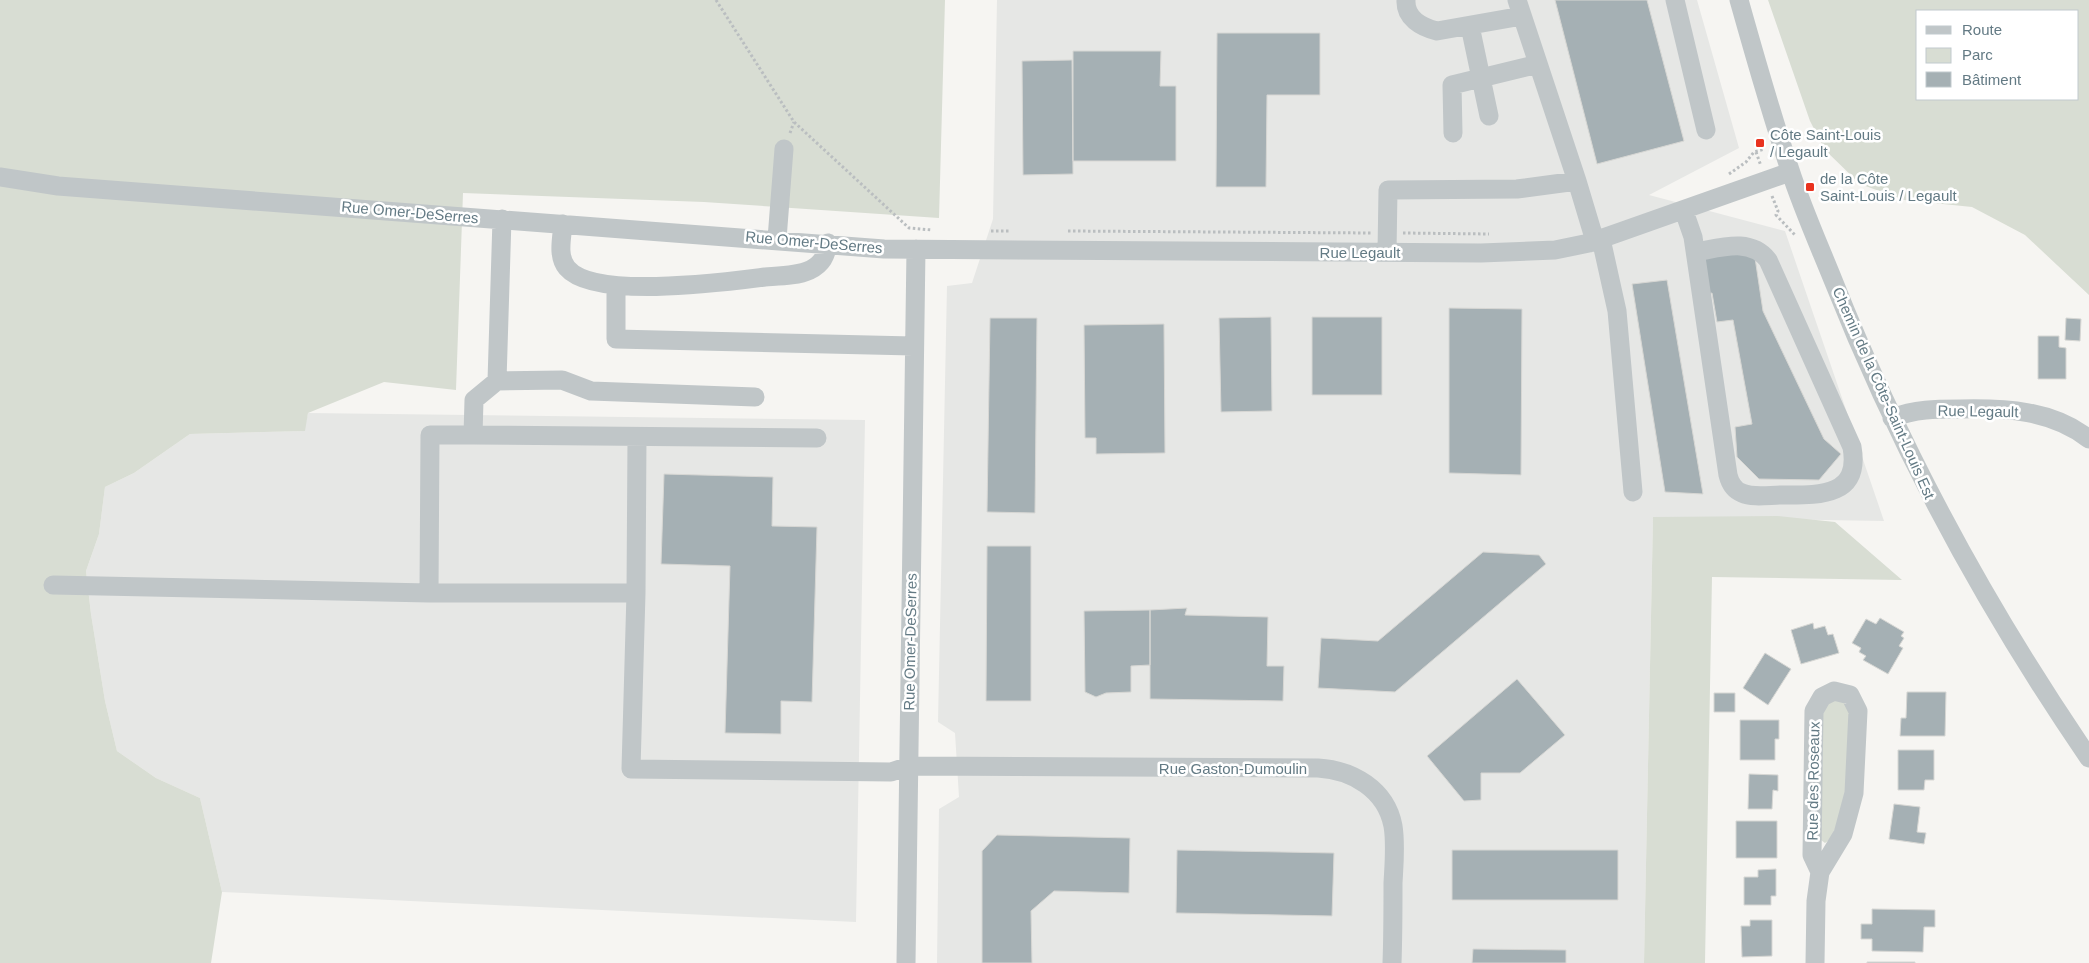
<svg xmlns="http://www.w3.org/2000/svg" width="2089" height="963" font-family="Arial,sans-serif">
<style>
.built{fill:#e6e7e5}
.green{fill:#d8ddd3;fill-rule:evenodd}
.building{fill:#a5b0b4;stroke:#d7d7d4}
.lines{fill:none;stroke-linecap:round;stroke-linejoin:round}
.path{stroke:#babec0;stroke-width:3;stroke-dasharray:2.5 2.5;stroke-linecap:butt}
.minor{stroke:#c0c6c8;stroke-width:19}
.poi-dot{fill:#e9321e;stroke:#fff;stroke-width:2}
.labels{text-anchor:middle;dominant-baseline:central;stroke-width:5;stroke-linejoin:round;paint-order:stroke}
.poi-label{font-size:15px;fill:#637a84;stroke:#fff;text-anchor:start}
.street-label{font-size:15px;fill:#637a84;stroke:#fff}
</style>
<rect width="100%" height="100%" fill="#f6f5f2"/>
<!-- built -->
<path class="built" d="M997,0h700l42,148 -90,47 136,36 99,290 -231,-4 -9,446h-707l2,-154 20,-12 -4,-64 -17,-11 9,-436 25,-3 21,-64z
M308,413l557,7 -9,502 -634,-30 -22,-94 -44,-20 -39,-27 -12,-50 -14,-87 -5,-43 13,-37 6,-47 29,-14 56,-39 114,-3z"/>
<!-- green -->
<path class="green" d="M0,0h945l-6,218 -235,-16 -241,-9 -7,197 -72,-8 -76,31 -3,18 -115,3 -56,39 -29,14 -6,47 -13,37 5,43 14,87 12,50 39,27 44,20 22,94 -11,71h-211z
M1768,0h321v295l-64,-60 -53,-28 -68,-7 -44,-16 -35,-34 -15,-29zM1918,11h160v88h-160z
M1777,516l58,6 67,58 -190,-3 -7,386h-61l9,-446z
M1842,699c3,5 8,12 9,18 2,22 -6,116 -26,126l-4,-3 2,-127 5,-12z"/>
<!-- building -->
<path class="building" d="M1555,0h92l37,141 -87,23z
M1217,33h103v62h-53l-1,92h-50z
M1073,51h88l-1,35h16v75h-103z
M1072,60l1,114 -50,1 -1,-114z
M1754,251l9,60 61,128 17,15 -22,26 -60,-1 -22,-22 -2,-30 17,-3 -19,-104 -16,2 -5,-29 -5,1 -4,-37z
M1667,280l36,214 -38,-2 -33,-208z
M1449,308l73,1 -1,166 -72,-2z
M1271,317l1,94 -51,1 -2,-94z
M1312,317h70v78h-70z
M990,318h47l-2,195 -48,-1z
M2066,318l15,1 -1,22 -15,-1z
M1164,324l1,129 -69,1v-16h-11l-1,-113z
M2038,336h21v11l7,1v31h-28z
M664,474l109,3 -1,49 45,1 -5,175 -31,-1v33l-56,-1 5,-167 -69,-2z
M987,546h44v155h-45z
M1483,552l56,3 7,9 -151,128 -77,-4 3,-50 57,3z
M1187,608l-2,7 83,2 -1,49h17l-1,35 -133,-2v-89z
M1150,610v55l-19,1v26l-25,1 -10,4 -11,-5 -1,-81z
M1880,618l24,14 -3,4 3,2 -5,8 4,2 -15,26 -25,-14 3,-4 -7,-4 2,-4 -9,-5 14,-24 10,5z
M1813,623l1,6 11,-3 3,9 5,-1 6,19 -38,11 -10,-34z
M1765,653l26,16 -23,36 -25,-17z
M1517,679l48,56 -45,38h-39v27l-17,1 -37,-45z
M1907,692h39l-1,44h-45l1,-18h5z
M1714,693h21v19h-21z
M1740,720h39v19h-4v21h-35z
M1898,750h36v30h-9l-1,10h-26z
M1749,774l29,1v16l-5,-1 -1,19h-24z
M1894,804l26,3 -3,25 9,1 -2,11 -35,-5z
M1736,821h41v37h-41z
M997,835l133,3 -1,55 -75,-2 -23,20 1,52h-50v-112z
M1177,850l157,3 -2,63 -156,-3z
M1452,850h166v50h-166z
M1776,869v27h-5v9h-27v-28h14v-7z
M1872,909l63,1v17h-11l-1,25 -51,-1v-12h-11v-15h11z
M1750,920h22v36l-30,1 -1,-31h9z
M1473,949l93,1v13h-94z
M1867,962h48v1h-48z"/>
<g class="lines">
<!-- path -->
<path class="path" d="M716,0l78,122 115,106 23,2
M790,133l4,-11
M1756,152l5,14
M1729,174l17,-12 8,-10 11,-3
M1772,196l6,15 -2,4 19,20
M991,231h18
M1068,231l304,2
M1403,233l86,1"/>
<!-- minor -->
<path class="minor" d="M1406,0c-1,18 15,27 31,31l85,-15
M1517,0l60,181
M1675,0l31,130
M1739,0c16,57 32,114 51,170 12,37 28,73 43,110 67,169 153,328 256,478
M1470,26l19,90
M1453,133l-1,-48 86,-21
M0,177l58,9 826,63 597,4 74,-3 34,-7 201,-71
M1684,211l9,26 35,238c2,8 6,15 14,18 11,5 27,2 39,2 36,0 80,3 71,-48l-84,-187c-18,-23 -48,-12 -72,-8
M563,224c-1,14 -6,32 4,44 27,32 158,14 198,9 14,-1 32,-1 45,-7 12,-6 16,-14 18,-27
M777,239l7,-90
M1601,239l16,72 16,181
M1387,252l1,-62 129,-1 60,-8 18,60
M616,286v53l297,7
M497,381l5,-162
M755,397l-164,-6 -29,-11 -65,1 -23,19 -1,35 344,3
M1892,418c23,-9 44,-9 68,-9 46,-1 92,1 129,30
M53,585l376,8 1,-158h43
M429,593h207l1,-156
M636,593l-5,176 260,3 18,-6 409,2c34,2 68,21 75,58 3,18 1,38 0,57 0,27 0,53 -1,80
M906,963l10,-714
M1815,963l1,-62 4,-29 23,-38 11,-41 4,-82 -8,-16 -16,-4 -12,6 -8,14 -2,144 8,17"/>
</g>
<!-- markers -->
<g class="poi-dot">
<rect x="1755" y="138" width="10" height="10" rx="2.5"/>
<rect x="1805" y="182" width="10" height="10" rx="2.5"/>
</g>
<g class="labels">
<!-- poi labels -->
<g class="poi-label">
<text x="1770" y="134">Côte Saint-Louis<tspan x="1770" dy="17">/ Legault</tspan></text>
<text x="1820" y="178">de la Côte<tspan x="1820" dy="17">Saint-Louis / Legault</tspan></text>
</g>
<!-- street labels -->
<g class="street-label">
<text transform="translate(410 212) rotate(5)">Rue Omer-DeSerres</text>
<text transform="translate(814 242) rotate(5)">Rue Omer-DeSerres</text>
<text x="1360" y="252">Rue Legault</text>
<text transform="translate(1884 393) rotate(66)">Chemin de la Côte-Saint-Louis Est</text>
<text transform="translate(1978 411) rotate(1)">Rue Legault</text>
<text transform="translate(910 642) rotate(-89)">Rue Omer-DeSerres</text>
<text x="1233" y="768">Rue Gaston-Dumoulin</text>
<text transform="translate(1813 781) rotate(-89)">Rue des Roseaux</text>
</g>
</g>
<!-- legend -->
<rect x="1916" y="10" width="162" height="90" fill="#ffffff" stroke="#c1cace"/>
<rect x="1926" y="26" width="25" height="8" fill="#c0c6c8" stroke="#c1cace"/>
<text x="1962" y="35" font-size="15" fill="#637a84">Route</text>
<rect x="1926" y="48" width="25" height="15" fill="#d8ddd3" stroke="#c1cace"/>
<text x="1962" y="60" font-size="15" fill="#637a84">Parc</text>
<rect x="1926" y="72" width="25" height="15" fill="#a5b0b4" stroke="#c1cace"/>
<text x="1962" y="85" font-size="15" fill="#637a84">Bâtiment</text>
</svg>
